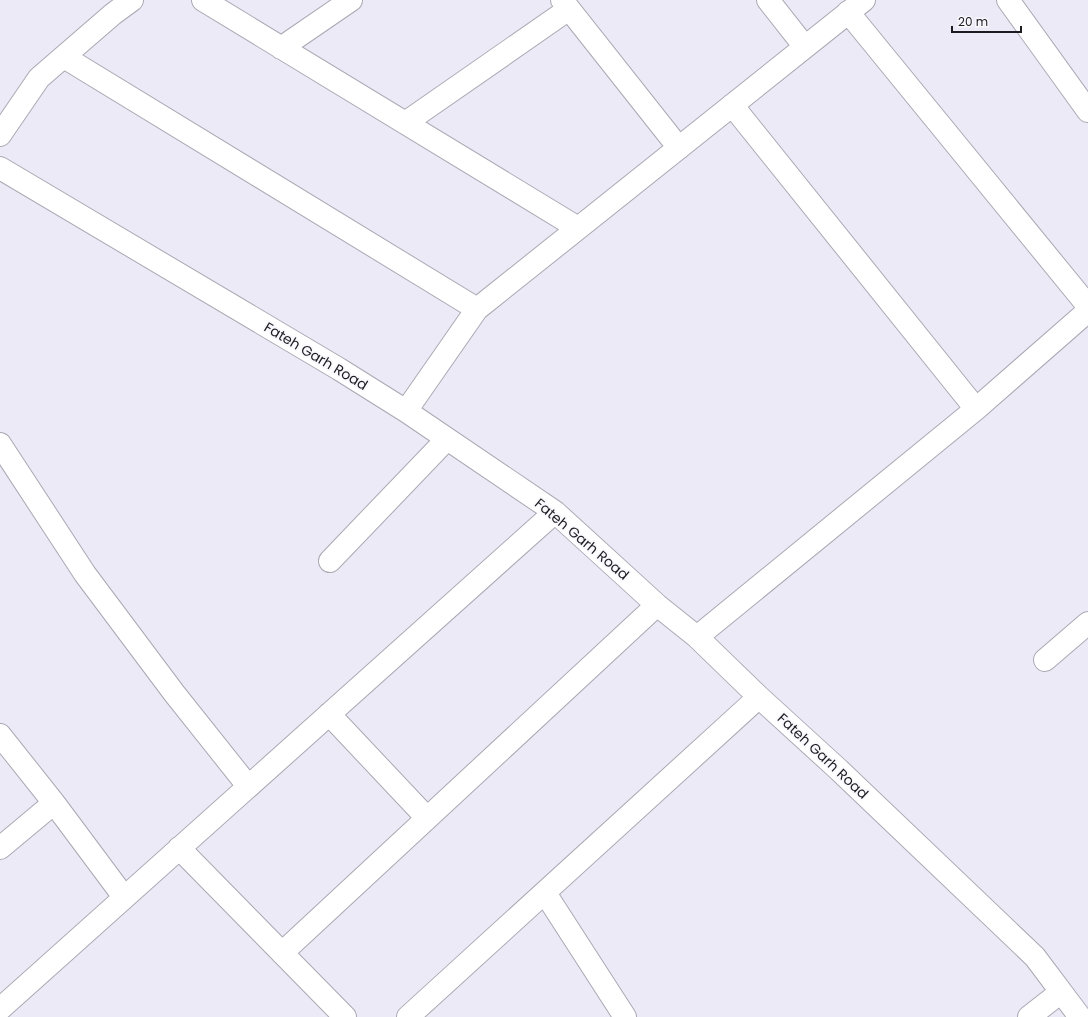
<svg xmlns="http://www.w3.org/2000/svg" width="1088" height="1017" font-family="Poppins,sans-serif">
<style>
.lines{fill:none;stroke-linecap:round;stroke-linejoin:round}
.minor-casing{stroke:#a9a9b4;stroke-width:24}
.minor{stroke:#fff;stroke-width:22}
.labels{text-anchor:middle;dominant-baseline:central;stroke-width:3.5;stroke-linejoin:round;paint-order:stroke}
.street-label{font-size:14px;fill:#1c1c20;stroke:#f8f8fd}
</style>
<rect width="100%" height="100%" fill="#ebeaf6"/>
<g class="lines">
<!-- minor casing -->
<g class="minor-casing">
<path id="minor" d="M203,0l375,228
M562,0l117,148
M768,0l37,47
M1008,0l80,111
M848,12l240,294
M281,48l70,-48
M64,57l413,252
M732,105l244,304
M405,123l164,-114
M0,135l39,-57 74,-64 19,-14
M0,168l339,201 67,42 149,101 102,93 40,32 62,60 80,73 196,187 45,60
M406,411l71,-102 387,-309
M0,444l85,130 89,119 74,93
M330,561l117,-122
M697,637l279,-228 112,-98
M1045,660l43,-37
M329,714l98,104
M0,735l54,68 70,94
M0,848l54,-45
M179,848l166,169
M545,893l80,124
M282,953l375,-348
M0,1009l555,-497
M408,1017l351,-320
M1029,1017l32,-25"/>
</g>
<!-- minor -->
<use href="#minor" class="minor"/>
</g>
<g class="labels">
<!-- street labels -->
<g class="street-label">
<text transform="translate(316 356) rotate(31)">Fateh Garh Road</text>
<text transform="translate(582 539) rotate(40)">Fateh Garh Road</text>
<text transform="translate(823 756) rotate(43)">Fateh Garh Road</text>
</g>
</g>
<!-- scale -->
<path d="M952 26v6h69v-6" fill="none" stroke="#1c1c20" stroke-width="2"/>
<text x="958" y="26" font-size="12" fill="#1c1c20" stroke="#f8f8fd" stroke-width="3" paint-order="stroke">20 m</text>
</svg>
